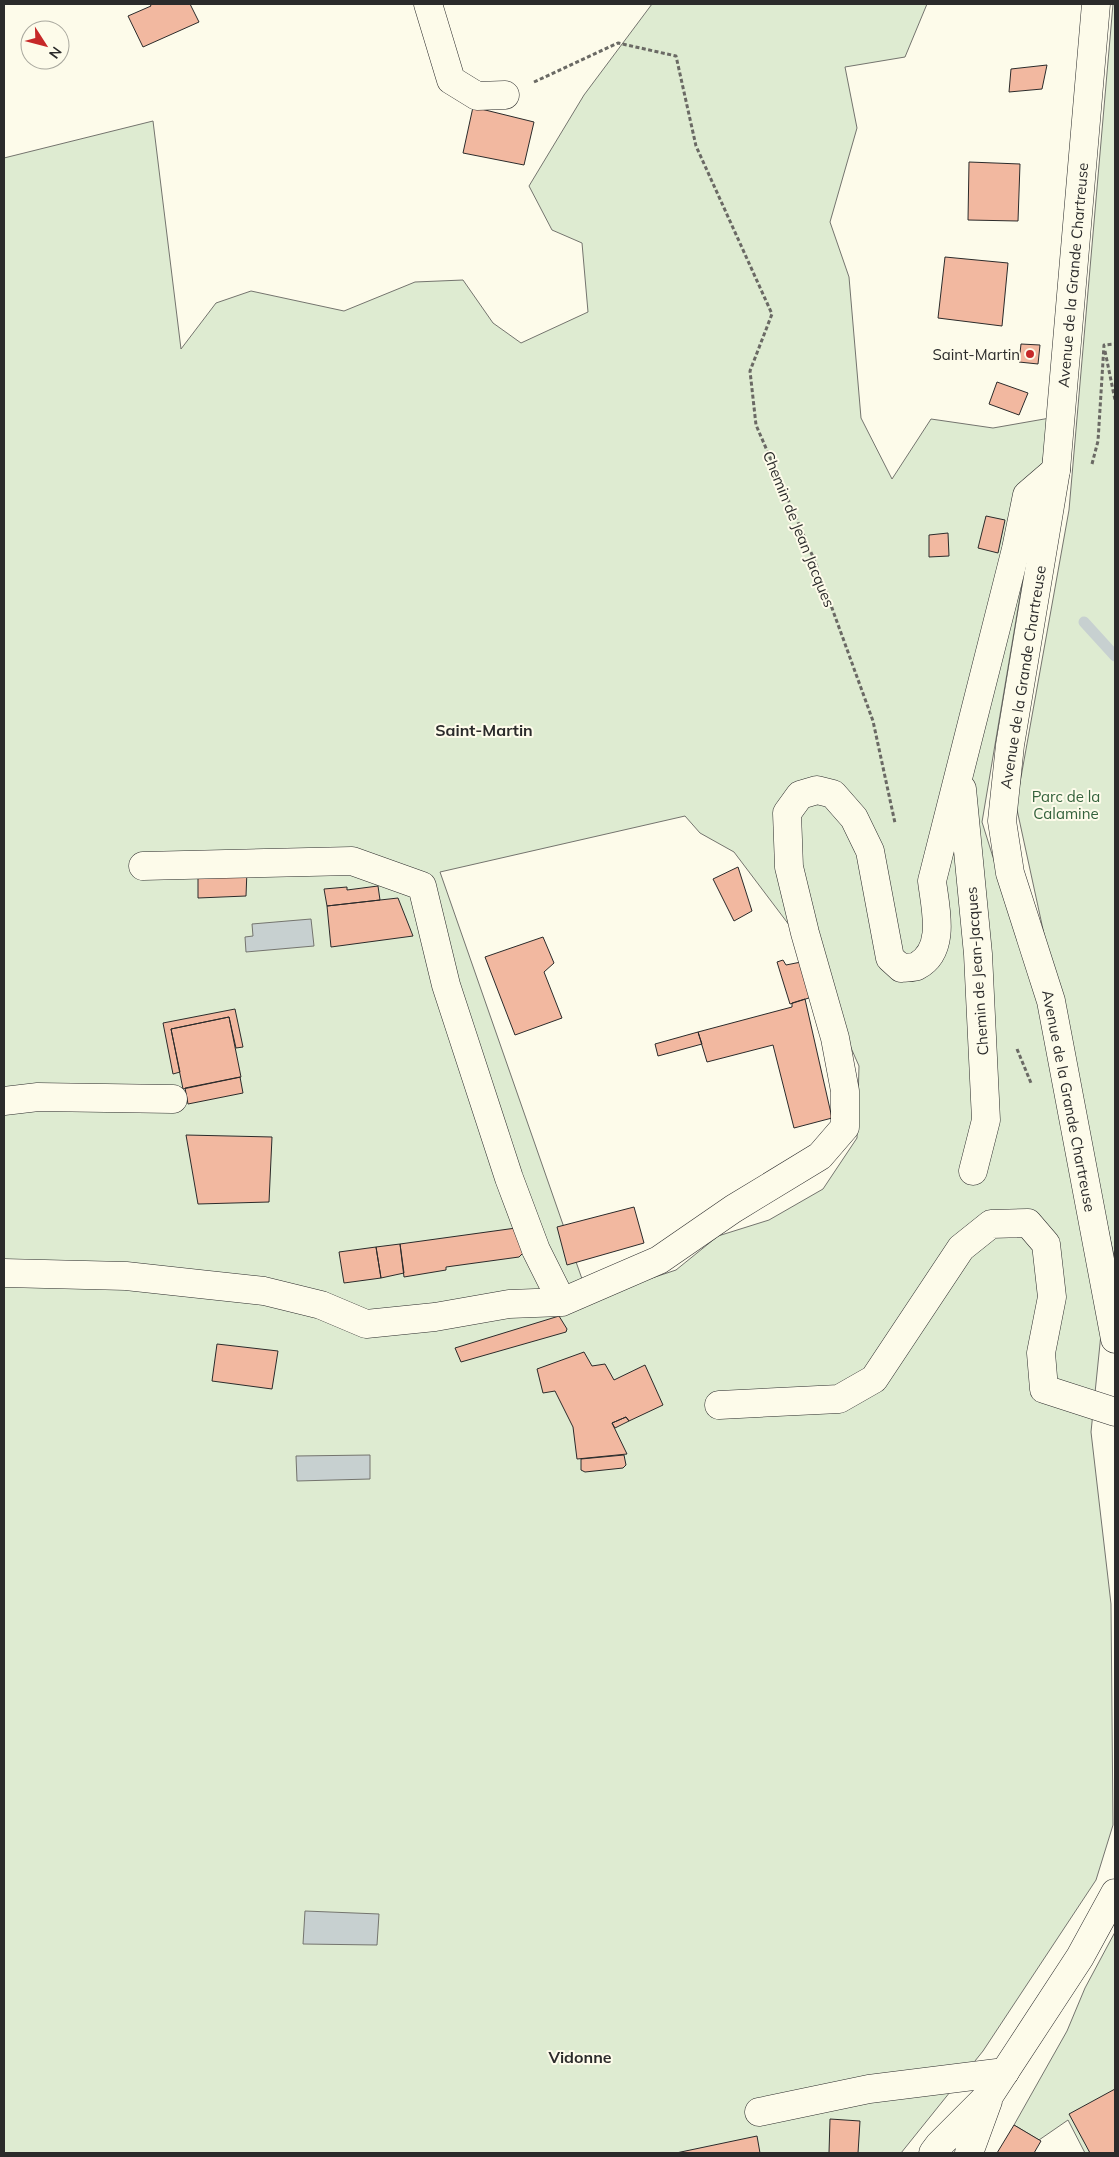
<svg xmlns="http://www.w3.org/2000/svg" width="1119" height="2157" font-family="Mulish,sans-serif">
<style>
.green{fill:#deebd1;stroke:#74746e;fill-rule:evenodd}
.water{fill:#c7d0d0;stroke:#74746e}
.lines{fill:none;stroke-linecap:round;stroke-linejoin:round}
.stream{stroke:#c7d0d0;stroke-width:11}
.building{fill:#f2b8a0;stroke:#2b2b2b}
.minor-casing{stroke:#2b2b2b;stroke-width:29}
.secondary-casing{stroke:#2b2b2b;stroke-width:29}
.path{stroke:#6a6964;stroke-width:3;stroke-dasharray:4 2.5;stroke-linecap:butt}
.minor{stroke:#fdfbea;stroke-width:28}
.secondary{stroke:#fdfbea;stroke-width:28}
.poi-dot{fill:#c62828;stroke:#fdfbea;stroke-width:2}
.labels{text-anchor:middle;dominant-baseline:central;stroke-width:4;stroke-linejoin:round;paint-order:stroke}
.street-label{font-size:15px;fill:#2b2b2b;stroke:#fdfbea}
.poi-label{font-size:15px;fill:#2b2b2b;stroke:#fdfbea;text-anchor:end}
.park-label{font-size:15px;fill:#34623c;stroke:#fdfbea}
.neighbourhood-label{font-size:16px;font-weight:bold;fill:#2b2b2b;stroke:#fdfbea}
</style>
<rect width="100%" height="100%" fill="#fdfbea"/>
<!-- green -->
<path class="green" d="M652,4h275l-22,53 -60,10 12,61 -27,94 19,55 12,141 31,61 39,-60 62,9 57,-10 -68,404 60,192 59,320 -10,98 20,172 2,221 -17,55 -113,171 -82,102h-897v-1995l149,-37 28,228 35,-46 35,-12 93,20 71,-29 48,-2 30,43 28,20 67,-31 -6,-69 -30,-13 -23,-44 55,-91zM685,816l15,17 34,19 74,98 51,116 -2,72 -34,51 -54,31 -51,16 -42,34 -87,29 -149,-427z
M1113,4h2v1257l-99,-456 53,-295z
M1115,1932v221h-30l-17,-33 -29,20 -25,-15 53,-94 18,-43z"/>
<!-- water -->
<path class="water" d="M311,919l3,27 -68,6 -1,-15 8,-1 -1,-12z
M370,1455v24l-73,2 -1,-25z
M305,1911l74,3 -2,31 -74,-1z"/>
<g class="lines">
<!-- stream -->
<path class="stream" d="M1084,622l31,34"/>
</g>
<!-- building -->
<path class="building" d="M150,4h40l9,18 -56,25 -15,-31 23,-10z
M1047,65l-5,24 -33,3 2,-23z
M473,107l61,15 -10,43 -61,-12z
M969,162l51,2 -2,57 -50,-1z
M945,257l63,6 -6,63 -64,-8z
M1021,344l19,1 -2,19 -19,-2z
M997,382l31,11 -9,22 -30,-11z
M986,516l19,4 -7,33 -20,-5z
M948,533l1,23 -20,1v-22z
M738,867l14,44 -18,10 -21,-42z
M247,870l-1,26 -48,2v-27z
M378,886l2,14 -53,6 -3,-17 23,-2v3z
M398,898l15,38 -82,11 -4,-41z
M543,937l11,26 -10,9 18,46 -47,17 -30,-78z
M783,960l3,5 20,-4 9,35 -25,8 -13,-42z
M805,999l27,119 -38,10 -21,-83 -66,17 -9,-30 94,-25v-4z
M235,1009l8,38 -7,1 -7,-31 -58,12 9,43 -7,2 -10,-51z
M229,1017l12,60 -58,12 -12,-60z
M698,1032l4,12 -44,12 -3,-12z
M240,1077l3,16 -55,11 -3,-16z
M186,1135l86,2 -3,65 -71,2z
M634,1207l10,36 -77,22 -10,-38z
M516,1228l7,25 -4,4 -73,10v3l-42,7 -4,-33z
M400,1244l4,29 -23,5 -5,-31z
M376,1247l5,31 -37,5 -5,-31z
M559,1316l8,13 -1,3 -105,30 -6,-14z
M217,1344l61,7 -6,38 -60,-8z
M584,1352l8,14 13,-2 9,16 31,-15 18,40 -34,16 -3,-4 -14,6 15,31 -50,5 -4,-32 -18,-36 -12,2 -6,-24z
M626,1417l3,4 -14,7 -3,-5z
M624,1455l2,10 -3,3 -38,4 -4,-2v-11z
M1115,2089v64h-25l-21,-39z
M830,2119l30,2 -2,32h-29z
M1014,2125l27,16 -7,12h-37z
M757,2136l3,17h-84z"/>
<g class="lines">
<!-- minor casing -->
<g class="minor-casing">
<path id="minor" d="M428,4l23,76 26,16 28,-1
M962,789l16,165 8,166 -13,51
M143,866l209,-5 70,25 24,99 63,193 27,72 26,52
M4,1101l34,-4 135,2
M4,1273l122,3 138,15 57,14 45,19 69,-7 74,-13 53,-2 97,-42 74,-51 87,-53 25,-29v-36l-10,-53 -30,-105 -16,-66 -2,-54 13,-18 17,-5 16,4 21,24 16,33 20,107 11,10c5,-1 12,0 16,-2 30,-16 18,-59 15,-85l84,-332 11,-54 29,-25
M719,1405l120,-6 35,-20 87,-131 30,-24 37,-1 18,21 6,53 -11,56 3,36 71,23
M759,2112l110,-23 136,-17"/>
</g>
<!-- secondary casing -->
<g class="secondary-casing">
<path id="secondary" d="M1096,4l-40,466 -46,275 -8,76 8,52 41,128 64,338
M933,2153l6,-8 52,-52 89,-136 35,-64
M969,2153l19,-52"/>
</g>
<!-- path -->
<path class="path" d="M534,82l84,-39 58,13 20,90 76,168 -22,57 6,54 60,139 57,157 22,102
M1105,351l10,49
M1092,464l6,-23 6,-96 11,-1
M1017,1049l14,34"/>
<!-- minor -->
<use href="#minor" class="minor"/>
<!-- secondary -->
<use href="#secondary" class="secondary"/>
</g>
<!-- markers -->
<circle class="poi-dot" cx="1030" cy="354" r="5"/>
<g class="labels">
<!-- street labels -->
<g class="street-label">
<text transform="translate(1073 275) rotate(-85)">Avenue de la Grande Chartreuse</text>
<text transform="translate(799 529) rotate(68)">Chemin de Jean Jacques</text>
<text transform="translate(1023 677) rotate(-81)">Avenue de la Grande Chartreuse</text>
<text transform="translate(977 971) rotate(-94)">Chemin de Jean-Jacques</text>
<text transform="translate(1069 1101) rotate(79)">Avenue de la Grande Chartreuse</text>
</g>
<!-- poi labels -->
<g class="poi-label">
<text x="1020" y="354">Saint-Martin</text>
</g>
<!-- park labels -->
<g class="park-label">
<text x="1066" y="796">Parc de la<tspan x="1066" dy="17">Calamine</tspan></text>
</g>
<!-- neighbourhood labels -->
<g class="neighbourhood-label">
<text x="484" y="730">Saint-Martin</text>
<text x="580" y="2057">Vidonne</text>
</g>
</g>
<!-- border -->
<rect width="1119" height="2157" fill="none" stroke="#2b2b2b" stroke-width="10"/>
<!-- north arrow -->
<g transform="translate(45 45) rotate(126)"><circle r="24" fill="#fdfbea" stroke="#a9a89e"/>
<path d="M0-4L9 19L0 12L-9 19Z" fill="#c62828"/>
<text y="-8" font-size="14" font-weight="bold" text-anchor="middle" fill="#2b2b2b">N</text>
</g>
</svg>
